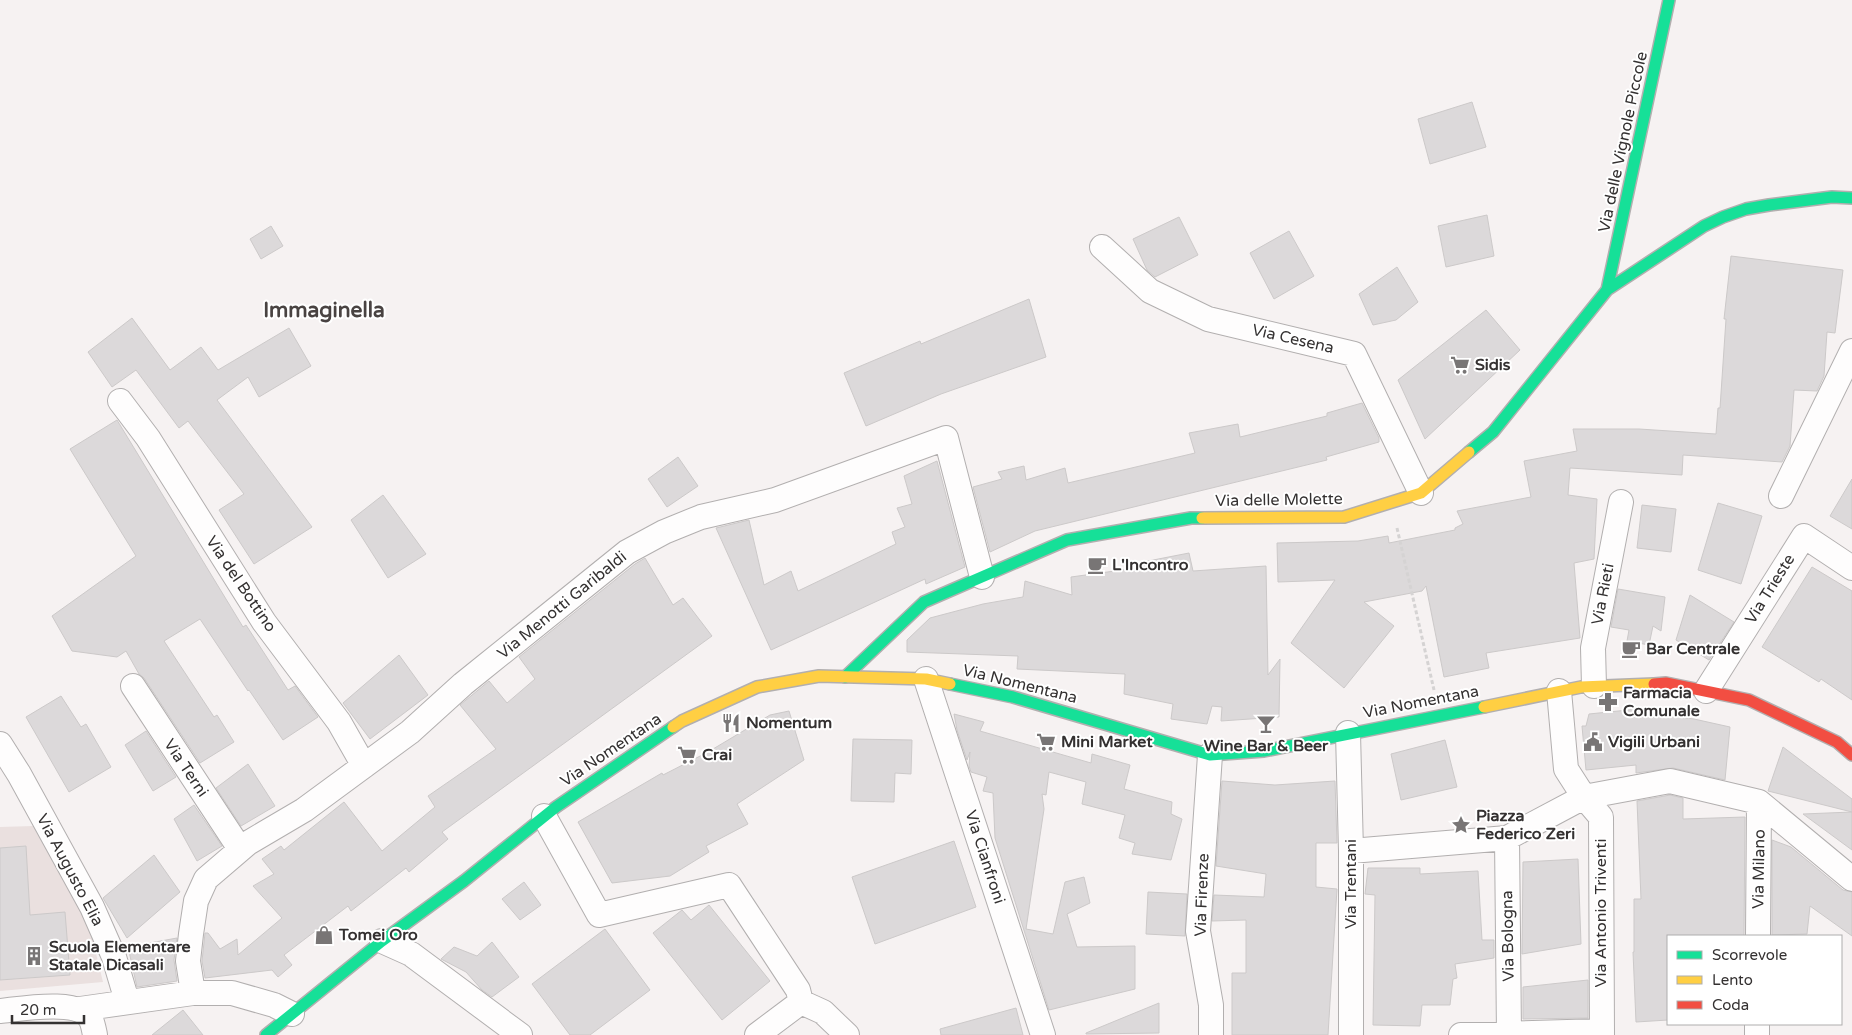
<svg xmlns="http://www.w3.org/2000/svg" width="1852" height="1035" font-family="'Varela Round',sans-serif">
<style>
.built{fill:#eae0df}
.building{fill:#dcd9da;stroke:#ccc9c9}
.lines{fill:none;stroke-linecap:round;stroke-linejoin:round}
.street-casing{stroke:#b2afaf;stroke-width:26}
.fast-casing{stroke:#b2afaf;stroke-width:14}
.slow-casing{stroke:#b2afaf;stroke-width:14}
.jam-casing{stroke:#b2afaf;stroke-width:14}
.path{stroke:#d5d3d3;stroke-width:3;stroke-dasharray:4 2.5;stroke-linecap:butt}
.street{stroke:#fefdfd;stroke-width:24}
.fast{stroke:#16e098;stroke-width:11}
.slow{stroke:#ffcf43;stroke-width:11}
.jam{stroke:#f24e42;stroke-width:11}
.labels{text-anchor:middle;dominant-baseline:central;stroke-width:4;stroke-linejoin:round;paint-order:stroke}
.street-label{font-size:16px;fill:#343131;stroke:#fff}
.poi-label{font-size:16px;font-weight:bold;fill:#343131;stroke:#fff;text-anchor:start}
.district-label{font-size:21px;font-weight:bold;fill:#494342;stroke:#fff}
</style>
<rect width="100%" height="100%" fill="#f6f2f2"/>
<!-- built -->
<path class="built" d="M33,826l55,95 15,61 -103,9v-164z"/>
<!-- building -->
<path class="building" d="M1472,102l14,45 -56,17 -12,-45z
M1487,215l7,41 -48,11 -8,-41z
M1179,217l19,38 -43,22 -8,-7 -14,-31z
M271,226l12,20 -22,13 -11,-20z
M1289,231l25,45 -40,23 -24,-46z
M1731,256l112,14 -8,63 -8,-1 -3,44 -7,15 -23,-1 -4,56 -8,16 -99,-7 -1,20 -112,-7 -2,27 29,4 -3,60 -20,4 6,75 -94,15 3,15 -45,9 -18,-91 -4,5 -58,11 30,24 -50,62 -53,-45 44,-63 -57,2 -1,-39 81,-2 30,-5 1,7 66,-13v-2l8,-4 -6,-13 74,-14 -7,-36 53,-10 -4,-22h66l77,5 2,-26h2l6,-89h-2z
M1397,267l21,35 -22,18 -23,5 -14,-31z
M1029,299l17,58 -105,37 -75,32 -22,-53 76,-32 1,3z
M1486,310l34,40 -95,89 -27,-59z
M132,318l38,52 31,-23 17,23 71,-42 22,38 -52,31 -11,-20 -31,23 95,127 -58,37 -35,-54 25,-16 -56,-73 -9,7 -43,-58 -24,17 -24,-35z
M1362,403l17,35v4l-53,15 1,3 -292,71 -45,21 -17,-65 29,-8 -4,-7 26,-6 2,14 39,-12 3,15 127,-30 -6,-20 49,-9 2,13 87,-21v-3z
M117,420l126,207 3,-2 42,65 7,-4 23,31 -35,23 -34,-50 -1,1 -48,-72 -36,22 50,76 3,-2 17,27 -34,21 -56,-85 -5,-4 -13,-23 -9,6 -45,-6 -20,-35 84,-60 -66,-107z
M678,457l20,29 -31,21 -19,-28z
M937,461l28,106 -39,17 -1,-5 -154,71 -55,-122 33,-8 15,65 27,-14 7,20 98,-47 -4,-12 13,-5 -8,-19 15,-4 -8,-28z
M1852,479v50l-22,-13z
M383,495l43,59 -38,24 -37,-58z
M1718,503l44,13 -21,68 -43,-14z
M1642,505l34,4 -5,43 -34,-4z
M1189,553l4,18 73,-5 2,109 12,-16 -1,58 -58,4 1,-14 -10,-1 -5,18 -36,-5 2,-15 -49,-10 1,-20 -108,-5 1,-13 -111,-4v-12l23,-22 53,-14 40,-7 2,-16 47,14 -1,-18 73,-10 -1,-5z
M645,558l28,47 10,-7 29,38 -270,196 6,7 -39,33 -3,-4 -55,43 -3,-5 -64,49 8,10 -14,12 -6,-7 -67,8 -3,-17 3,-28h3l12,16 17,-10 1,16 44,-37 -29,-32 21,-12 -12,-15 19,-13 3,4 60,-48 38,49 53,-44 -7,-11 68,-47 -36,-44 29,-24 18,22 28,-24 -16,-22 116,-93z
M1812,567l40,24v109l-31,-21 -2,3 -57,-35z
M1618,589l47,8 -4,34 -8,-5 -4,19 -22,-4 2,-11 -18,-3z
M1690,595l44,27 -25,38 -33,-20z
M399,655l29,40 -58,44 -27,-36z
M61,696l20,31 5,-3 25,43 -42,25 -43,-75z
M1638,709v3l56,7 36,8 -5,53 -52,-12 -37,5v-8l-50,5 -4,-44h4l3,-12z
M789,711l15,49 -67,44 11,20 -42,22 3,6 -39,24 -58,7 -34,-61 84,-49 1,2 45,-23 62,-37z
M954,714l30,8 -4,9 111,32 1,-9 38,11 -6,24 48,13 -1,12 11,5 -11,41 -39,-6 3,-11 -16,-5 6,-23 -43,-11 4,-22 -37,-10 -3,23 -4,-1 2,15 -18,120 27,5 12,-52 19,-5 6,26 -23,11 10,33 58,-1v43l-86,21 -54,-172 -2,-45 -10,-2 4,-14 -16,-5 -2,-6 1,-14 -3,8 -10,-30z
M146,731l30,46 -23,14 -28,-46z
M853,739l59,1 -1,34 -16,-1 -1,29 -43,-1z
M1445,740l12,47 -56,13 -10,-46z
M1783,747l69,52v13l-84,-21z
M248,764l27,42 -34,20 -25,-38z
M1222,781l53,4 60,-4 2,62h-21v44l21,2 -9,146h-96v-62h14v-53l-34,1 2,-26 50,2 2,-23 -50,-8z
M1670,795l13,3v21l62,-2 -1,119h-76v84l-32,2 -3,-70h1v-53h7l-4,-98z
M194,805l28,41 -25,15 -23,-42z
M1852,812v38l-49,-36z
M1772,840l19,7 52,43 9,2v44l-42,-30 -3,28 -35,1z
M954,841l22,66 -101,37 -23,-67z
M26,846l4,69 35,-3 5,63 -70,5v-132z
M154,855l26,37 -53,46 -24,-40z
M1578,859l3,85 -59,10 1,-92z
M1368,868h52v6l58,-3 4,69h12v18l-39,6 2,14 -4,1 -3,26h-28l-2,21 -47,-1 2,-130 -10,-1z
M524,882l17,23 -21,15 -18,-21z
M1148,892l39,2 -2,42 -39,-2z
M709,905l61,76 -48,39 -69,-87 29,-23 9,10z
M605,929l45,61 -60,45h-20l-38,-51z
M177,938l-3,22 3,21 -40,6 -9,-40z
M492,942l27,35 -27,20 -10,-7 -16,-18 -25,-13 13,-12 23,9z
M1588,980v38l-65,1v-32z
M1159,1003v30l-73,1v-1z
M1016,1008l7,27h-82l-1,-6z
M183,1010l20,25h-51z"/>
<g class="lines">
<!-- street casing -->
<g class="street-casing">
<path id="street" d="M1102,247l48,44 58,28 146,35 67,139
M120,401l28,37 116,184 75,100 25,44
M1781,496l71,-145
M926,679l117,356
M133,686l107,163
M1594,686l-1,-38 28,-146
M1559,691l7,78 18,28 17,20 1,218
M1706,691l98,-155 48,32
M1348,733l3,118v184
M0,744l19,30 73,133 22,50 13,44
M1210,755l-12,176 13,74v30
M544,816l55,99 130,-30 69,105 3,12
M1507,838l2,197
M1351,851l156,-13 77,-41 86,-16 89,21 93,77
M1758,936l1,-134
M382,941l29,13 109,81
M193,993l-5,-32 3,-27 5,-33 10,-22 42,-36 56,-33 106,-78 53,-48 164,-132 37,-20 37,-15 74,-17 171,-62 36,139
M80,1009l113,-16h39l42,12 18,9
M0,1011c21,-2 80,-13 91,9 2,4 3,10 4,15
M757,1035l44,-33 22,10 24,23
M1461,1035l141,-4
M1757,1035v-11"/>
</g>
<!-- fast casing -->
<g class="fast-casing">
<path id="fast" d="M1607,290l62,-290
M1469,452l24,-20 114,-142 97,-64 19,-9 23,-8 23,-4 63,-8 20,1
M845,677l79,-75 143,-62 124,-22h11
M950,684l63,13 197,58 54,-4 220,-44
M266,1035l116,-94 82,-60 92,-74 117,-80"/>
</g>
<!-- slow casing -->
<g class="slow-casing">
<path id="slow" d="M1202,518l142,-1 77,-24 48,-41
M1484,707l97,-20 73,-3
M673,727l9,-6 75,-34 62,-11 107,3 24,5"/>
</g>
<!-- jam casing -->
<g class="jam-casing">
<path id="jam" d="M1654,684l12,-1 83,17 88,42 15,13"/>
</g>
<!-- path -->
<path class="path" d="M1397,528l37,162"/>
<!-- street -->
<use href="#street" class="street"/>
<!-- fast -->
<use href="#fast" class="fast"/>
<!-- slow -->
<use href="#slow" class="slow"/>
<!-- jam -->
<use href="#jam" class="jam"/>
</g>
<!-- icons -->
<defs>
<g id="supermarket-bare" transform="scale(1.5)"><path d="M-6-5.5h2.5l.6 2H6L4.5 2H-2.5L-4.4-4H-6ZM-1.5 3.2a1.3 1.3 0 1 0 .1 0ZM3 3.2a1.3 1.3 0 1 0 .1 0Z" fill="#787575" stroke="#fff" stroke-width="2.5" paint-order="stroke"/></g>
<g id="cafe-bare" transform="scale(1.5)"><path d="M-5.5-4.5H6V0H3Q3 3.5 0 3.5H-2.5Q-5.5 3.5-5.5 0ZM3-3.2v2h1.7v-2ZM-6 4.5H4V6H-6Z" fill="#787575" stroke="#fff" stroke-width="2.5" paint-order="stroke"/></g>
<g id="pharmacy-bare" transform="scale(1.5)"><path d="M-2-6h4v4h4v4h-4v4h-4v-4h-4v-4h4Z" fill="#787575" stroke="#fff" stroke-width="2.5" paint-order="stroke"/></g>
<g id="restaurant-bare" transform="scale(1.5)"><path d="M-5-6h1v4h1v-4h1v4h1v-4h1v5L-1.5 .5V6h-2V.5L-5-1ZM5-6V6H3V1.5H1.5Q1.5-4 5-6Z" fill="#787575" stroke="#fff" stroke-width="2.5" paint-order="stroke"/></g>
<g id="bar-bare" transform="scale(1.5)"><path d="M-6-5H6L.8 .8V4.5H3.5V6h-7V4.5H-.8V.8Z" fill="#787575" stroke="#fff" stroke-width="2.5" paint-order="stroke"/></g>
<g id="civic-bare" transform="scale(1.5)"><path d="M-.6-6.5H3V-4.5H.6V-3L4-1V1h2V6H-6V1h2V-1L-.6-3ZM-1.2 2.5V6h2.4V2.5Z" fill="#787575" stroke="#fff" stroke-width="2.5" paint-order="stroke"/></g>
<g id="sight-bare" transform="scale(1.5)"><path d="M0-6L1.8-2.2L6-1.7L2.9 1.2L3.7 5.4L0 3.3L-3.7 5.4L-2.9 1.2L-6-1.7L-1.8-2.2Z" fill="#787575" stroke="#fff" stroke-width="2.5" paint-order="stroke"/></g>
<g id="shop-bare" transform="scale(1.5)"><path d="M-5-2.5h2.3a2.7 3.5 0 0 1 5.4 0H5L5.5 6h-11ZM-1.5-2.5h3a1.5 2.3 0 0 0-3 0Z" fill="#787575" stroke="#fff" stroke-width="2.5" paint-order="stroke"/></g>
<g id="building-bare" transform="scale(1.5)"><path d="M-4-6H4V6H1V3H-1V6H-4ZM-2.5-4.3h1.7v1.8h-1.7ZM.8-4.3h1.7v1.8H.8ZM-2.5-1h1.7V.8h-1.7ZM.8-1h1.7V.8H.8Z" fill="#787575" stroke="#fff" stroke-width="2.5" paint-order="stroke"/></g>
</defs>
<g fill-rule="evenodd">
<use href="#supermarket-bare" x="1460" y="365"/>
<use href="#cafe-bare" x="1097" y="565"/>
<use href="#cafe-bare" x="1631" y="649"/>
<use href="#pharmacy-bare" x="1608" y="702"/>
<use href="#restaurant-bare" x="731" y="723"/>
<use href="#bar-bare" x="1266" y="724"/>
<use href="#supermarket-bare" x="1046" y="742"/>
<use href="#civic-bare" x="1593" y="742"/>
<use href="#supermarket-bare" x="687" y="755"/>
<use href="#sight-bare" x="1461" y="825"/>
<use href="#shop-bare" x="324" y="935"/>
<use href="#building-bare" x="34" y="956"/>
</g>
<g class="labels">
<!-- street labels -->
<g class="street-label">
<text transform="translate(1623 142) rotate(-78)">Via delle Vignole Piccole</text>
<text transform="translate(1293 339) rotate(13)">Via Cesena</text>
<text transform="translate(1279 500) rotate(-1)">Via delle Molette</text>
<text transform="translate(241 584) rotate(56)">Via del Bottino</text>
<text transform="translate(1770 589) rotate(-58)">Via Trieste</text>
<text transform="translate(1603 594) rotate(-79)">Via Rieti</text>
<text transform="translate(562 605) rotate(-39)">Via Menotti Garibaldi</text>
<text transform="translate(1020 684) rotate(14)">Via Nomentana</text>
<text transform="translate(1421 702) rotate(-11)">Via Nomentana</text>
<text transform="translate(611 750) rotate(-34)">Via Nomentana</text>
<text transform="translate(186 768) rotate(56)">Via Terni</text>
<text transform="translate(985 857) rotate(72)">Via Cianfroni</text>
<text transform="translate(1759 869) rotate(-89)">Via Milano</text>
<text transform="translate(70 870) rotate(62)">Via Augusto Elia</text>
<text transform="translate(1351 884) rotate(-90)">Via Trentani</text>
<text transform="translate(1202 895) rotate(-88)">Via Firenze</text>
<text transform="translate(1601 913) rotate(-90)">Via Antonio Triventi</text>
<text transform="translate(1508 936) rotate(-91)">Via Bologna</text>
</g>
<!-- poi labels -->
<g class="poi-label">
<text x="1475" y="365">Sidis</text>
<text x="1112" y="565">L'Incontro</text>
<text x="1646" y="649">Bar Centrale</text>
<text x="1623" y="693">Farmacia<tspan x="1623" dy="18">Comunale</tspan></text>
<text x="746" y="723">Nomentum</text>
<text x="1061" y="742">Mini Market</text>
<text x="1608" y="742">Vigili Urbani</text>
<text x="1266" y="746" text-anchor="middle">Wine Bar &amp; Beer</text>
<text x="702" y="755">Crai</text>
<text x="1476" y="816">Piazza<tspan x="1476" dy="18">Federico Zeri</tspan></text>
<text x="339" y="935">Tomei Oro</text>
<text x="49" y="947">Scuola Elementare<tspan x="49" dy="18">Statale Dicasali</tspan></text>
</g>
<!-- district labels -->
<g class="district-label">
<text x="324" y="310">Immaginella</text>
</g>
</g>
<!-- legend -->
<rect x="1667" y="935" width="175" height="90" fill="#ffffff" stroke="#aeadad"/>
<rect x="1677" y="951" width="25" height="8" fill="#16e098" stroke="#aeadad"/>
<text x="1712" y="960" font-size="15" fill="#343131">Scorrevole</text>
<rect x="1677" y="976" width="25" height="8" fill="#ffcf43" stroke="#aeadad"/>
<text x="1712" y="985" font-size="15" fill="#343131">Lento</text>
<rect x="1677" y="1001" width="25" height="8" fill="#f24e42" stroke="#aeadad"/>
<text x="1712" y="1010" font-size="15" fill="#343131">Coda</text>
<!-- scale -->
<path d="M12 1015v8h72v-8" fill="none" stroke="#343131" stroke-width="2.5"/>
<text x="20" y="1015" font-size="15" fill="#343131" stroke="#ffffff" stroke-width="4" paint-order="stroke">20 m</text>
</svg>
